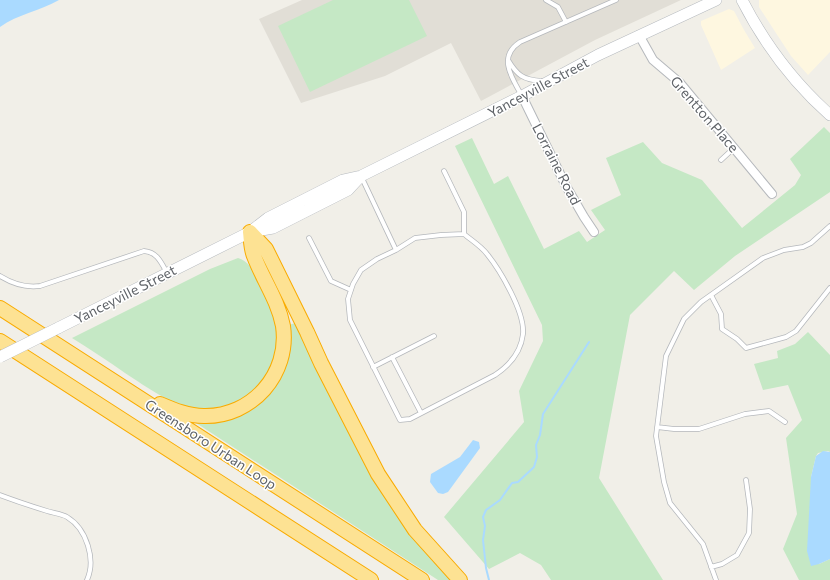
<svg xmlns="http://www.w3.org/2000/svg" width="830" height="580" font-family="Commissioner,sans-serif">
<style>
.commercial{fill:#fef7e0}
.education{fill:#e1ded6}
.green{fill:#c5e8c5}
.water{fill:#aadaff}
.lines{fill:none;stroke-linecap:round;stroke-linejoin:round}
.stream{stroke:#aadaff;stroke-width:2}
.lane-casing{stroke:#b5b8bc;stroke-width:5.5}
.street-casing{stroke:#b5b8bc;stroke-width:10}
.secondary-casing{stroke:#b6babf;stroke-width:12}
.highway-casing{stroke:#f9ab00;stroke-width:16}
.lane{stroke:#fff;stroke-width:4}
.street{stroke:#fff;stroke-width:8}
.secondary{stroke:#fff;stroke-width:11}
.highway{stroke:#fde293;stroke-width:14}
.secondary-bridge-casing{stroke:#b6babf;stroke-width:12;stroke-linecap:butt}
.secondary-bridge{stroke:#fff;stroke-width:11}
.labels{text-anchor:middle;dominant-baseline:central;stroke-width:3;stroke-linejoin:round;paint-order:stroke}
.street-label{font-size:14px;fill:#5f6368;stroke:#fff}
</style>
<rect width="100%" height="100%" fill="#f1efe8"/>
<!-- commercial -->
<path class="commercial" d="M759,0h71v52l-22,23 -17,-19 -17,-26 -15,-23z
M729,9l5,2 10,19 11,18 -34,22 -20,-45v-4z"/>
<!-- education -->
<path class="education" d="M302,0h379l-86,40 -114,61 -30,-58 -66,33 -84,27 -42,-84z"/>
<!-- green -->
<path class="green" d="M333,0h76l18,36 -117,56 -32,-66z
M824,127l6,6v59l-95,64 -41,34 -20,-19 -44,44 -31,163 64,102h-112l-10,-15 -21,-12 -31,16 -45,-52 80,-95 -5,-31 24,-50 -1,-16 -87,-179 17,-8 22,46 14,-8 36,73 35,-18 8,11 18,-12 -14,-20 30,-15 -15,-37 37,-16 19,21 40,17 40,48 53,-43 6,-10 -11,-16z
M238,258c13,4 17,16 22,27 4,9 10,18 13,28 10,33 0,69 -31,87 -13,7 -28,12 -44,10 -26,-4 -51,-23 -73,-37 -17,-12 -35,-24 -53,-35l138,-69z
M295,323l60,122 99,135h-16l-245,-159 25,1 16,-5 30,-19 22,-72z
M808,332l22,23v97l-2,-1 -10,2 -2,3 -5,21 8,87 11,-5v21h-31l-16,-31 14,-35 -11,-76 16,-18 -14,-35 -25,5 -9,-26 24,-6 -1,-7 18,-7z"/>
<!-- water -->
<path class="water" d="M0,0h59c-19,11 -41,14 -59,27z
M473,440l6,2 1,6 -32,44 -5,2 -5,-1 -8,-11 1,-8 29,-17z
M823,451l7,1v107l-11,5 -8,2 -4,-15 4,-74 5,-21z"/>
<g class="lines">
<!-- stream -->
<path class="stream" d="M489,580l-3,-12 -3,-28 2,-14 -2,-9 3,-7 14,-10 12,-17 6,-1 16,-15 3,-10 -1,-12 4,-10 3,-21 46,-72"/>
<!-- lane casing -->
<g class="lane-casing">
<path id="lane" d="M546,0l12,7 8,15
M508,60c9,15 15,20 34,21
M522,96c-10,-18 -25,-39 -2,-54l96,-42
M721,160l13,-12
M444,171l20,41v22
M361,176l35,74
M464,234c7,6 17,12 23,20 13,16 38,58 36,80 -2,18 -13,31 -28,41l-85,44 -10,1 -50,-100 -2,-21 5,-15 8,-14 16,-11 19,-9 19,-12 26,-3z
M309,238l22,43 20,9
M0,276c13,8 25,12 40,10l104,-35c13,1 17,11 23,22
M711,295l10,19 1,15 15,10 9,9 40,-11 10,-6 34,-43
M392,357l29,56
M373,367l61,-31
M657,427l17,2h25l46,-15 24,-3 16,11
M0,495c16,6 31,11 47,16 6,2 15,3 20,6 20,12 29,43 20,63
M711,567l11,-3 15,-9 12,-22 1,-24 -4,-29
M716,580l-13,-36 -33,-41 -6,-21 -8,-46 10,-80 18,-37 17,-17 62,-44 21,-8 19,-3 8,-4 19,-17"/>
</g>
<!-- street casing -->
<g class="street-casing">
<path id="street" d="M639,35l14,25 27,23 92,111
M522,96l44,90 18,31 10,15"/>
</g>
<!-- secondary casing -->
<g class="secondary-casing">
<path id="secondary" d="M742,0c22,43 52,83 88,115
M251,232l22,-4 75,-38 13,-14
M58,328l192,-96 18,-14 75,-38 18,-4 161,-80 76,-41 118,-55"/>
</g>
<!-- highway casing -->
<g class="highway-casing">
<path id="highway" d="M250,232l16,17 41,83 14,31 57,111 37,56 45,50
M0,308l422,272
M0,341l371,239
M160,404c14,6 28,12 44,12 48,1 86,-42 79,-90 -5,-26 -20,-46 -29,-70 -3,-7 -3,-16 -4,-24"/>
</g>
<!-- lane -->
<use href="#lane" class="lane"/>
<!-- street -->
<use href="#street" class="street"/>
<!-- secondary -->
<use href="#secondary" class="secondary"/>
<!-- highway -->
<use href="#highway" class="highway"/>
<!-- secondary-bridge casing -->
<g class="secondary-bridge-casing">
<path id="secondary-bridge" d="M0,357l58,-29"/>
</g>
<!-- secondary-bridge -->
<use href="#secondary-bridge" class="secondary-bridge"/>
</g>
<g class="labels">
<!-- street labels -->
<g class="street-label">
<text transform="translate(538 87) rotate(-28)">Yanceyville Street</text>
<text transform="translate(705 114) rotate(49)">Grentton Place</text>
<text transform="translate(557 164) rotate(63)">Lorraine Road</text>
<text transform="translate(125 294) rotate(-27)">Yanceyville Street</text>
<text transform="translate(211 444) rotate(33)">Greensboro Urban Loop</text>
</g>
</g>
</svg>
